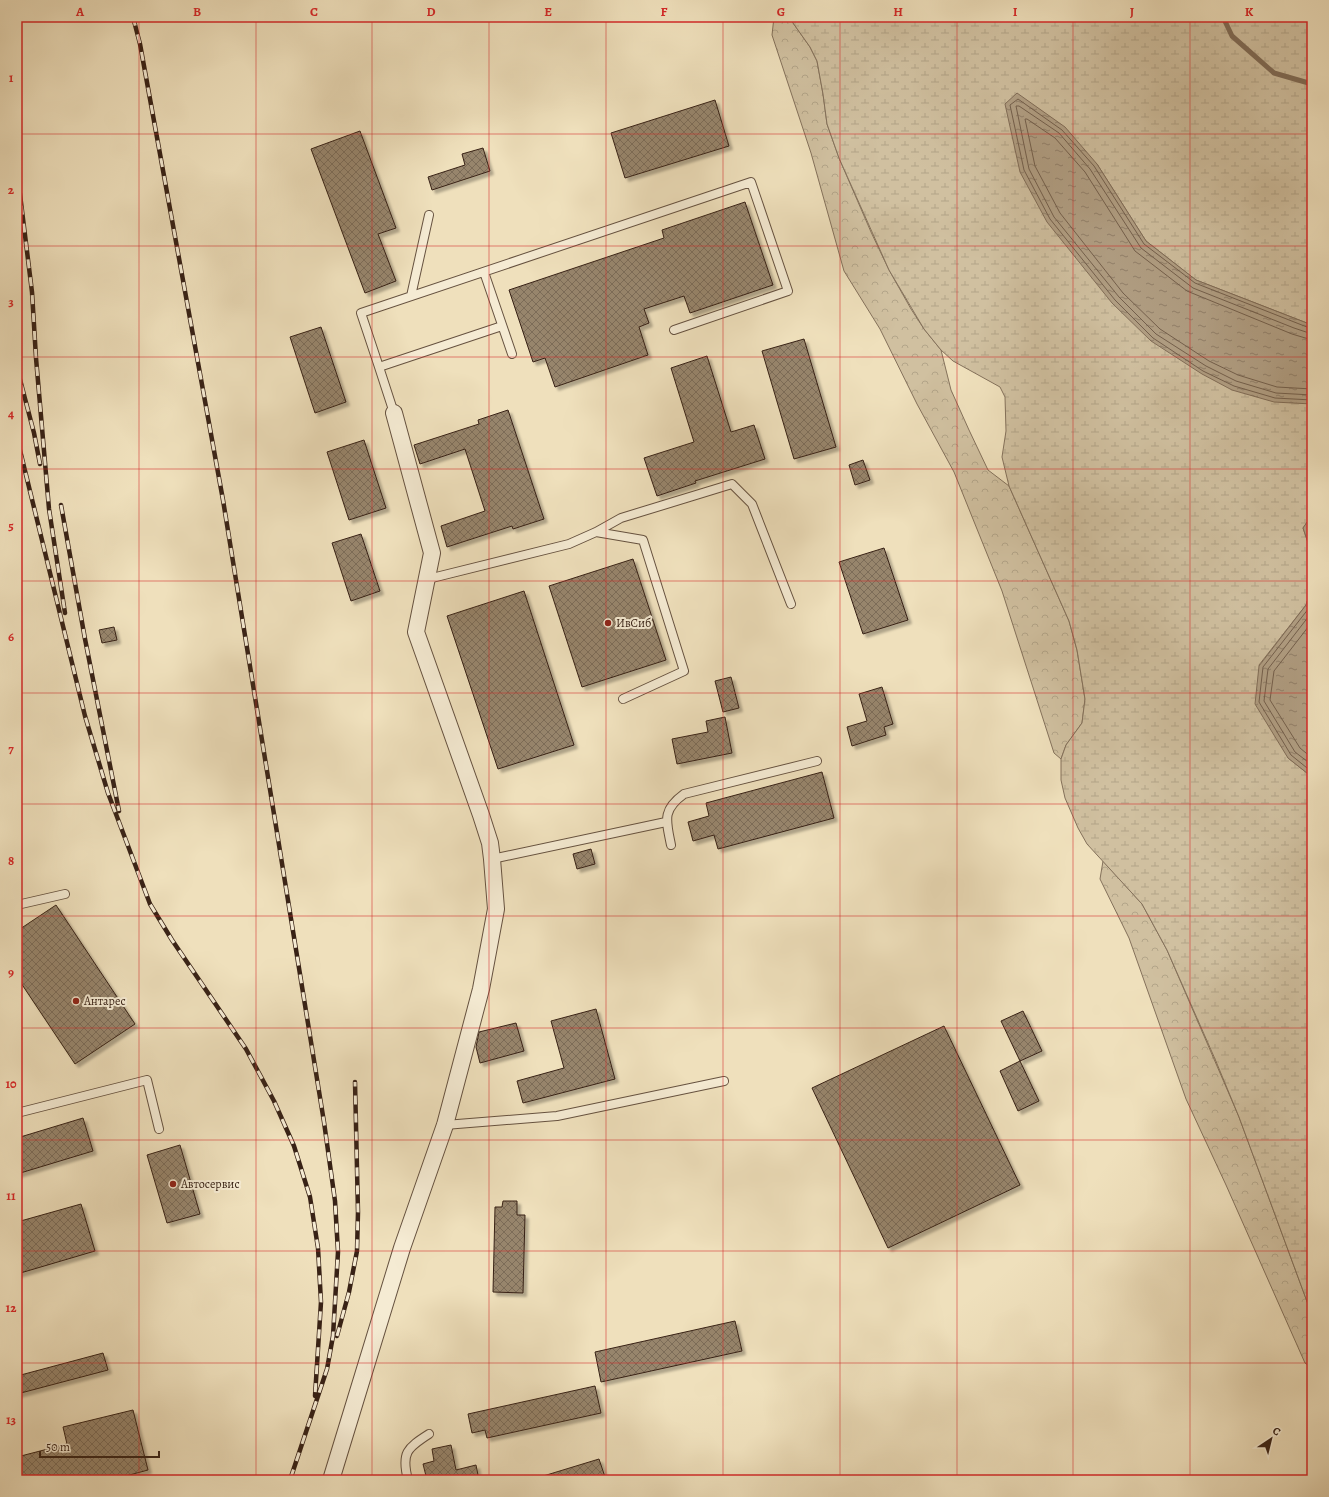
<svg xmlns="http://www.w3.org/2000/svg" width="1329" height="1497" font-family="Alegreya,serif">
<style>
.forest{fill:url(#forest-crowns);stroke:#84715b}
.wetland{fill:url(#wetland-marsh);stroke:#84715b}
.water{fill:url(#water-ripples);stroke:#816d58}
.lines{fill:none;stroke-linecap:round;stroke-linejoin:round}
.shore{stroke:#74604d;stroke-width:1}
.stream{stroke:#816d58;stroke-width:5}
.building{fill:url(#building-cross-hatch);stroke:#382216;filter:url(#shadow)}
.service-casing{stroke:#665240;stroke-width:10}
.minor-casing{stroke:#665240;stroke-width:18}
.service{stroke:#f5ebd3;stroke-width:8}
.minor{stroke:#f5ebd3;stroke-width:16}
.rail-casing{stroke:#382216;stroke-width:4.5}
.rail{stroke:#f5ebd3;stroke-width:3;stroke-dasharray:9;stroke-linecap:butt}
.grid{fill:none;stroke:#d62828;stroke-width:1;stroke-opacity:0.55}
.poi-dot{fill:#8f2418;stroke:#f5ebd3;stroke-width:1.5}
.labels{text-anchor:middle;dominant-baseline:central;stroke-width:4;stroke-linejoin:round;paint-order:stroke}
.poi-label{font-size:12px;fill:#382216;stroke:#f5ebd3;text-anchor:start}
.neatline{fill:none;stroke:#d62828;stroke-width:1.5}
.grid-label{font-size:13px;text-anchor:middle;font-weight:bold;fill:#d62828}
</style>
<defs>
<pattern id="forest-crowns" width="20" height="18" patternUnits="userSpaceOnUse"><rect width="20" height="18" fill="#d0c0a0"/><path d="M2 6a3 3 0 1 1 6 0M12 15a3 3 0 1 1 6 0" fill="none" stroke="#b3a589"/></pattern>
<pattern id="wetland-marsh" width="20" height="14" patternUnits="userSpaceOnUse"><rect width="20" height="14" fill="#d0c0a0"/><path d="M1 5h8M5 5V1M11 12h8M15 12V8" fill="none" stroke="#b3a589"/></pattern>
<pattern id="water-ripples" width="26" height="14" patternUnits="userSpaceOnUse"><rect width="26" height="14" fill="#b19f84"/><path d="M2 4q2-2 4 0t4 0M15 11q2-2 4 0t4 0" fill="none" stroke="#91816b"/></pattern>
<pattern id="building-cross-hatch" width="8" height="8" patternUnits="userSpaceOnUse"><rect width="8" height="8" fill="#97856c"/><path d="M0 0l8 8M0 8l8-8" fill="none" stroke="#7c6c58"/></pattern>
<filter id="shadow"><feDropShadow dx="3.5" dy="3.5" stdDeviation="1" flood-color="#0004"/></filter>
</defs>
<rect width="100%" height="100%" fill="#efe0bc"/>
<filter id="stains"><feTurbulence type="fractalNoise" baseFrequency=".005" numOctaves="4"/><feColorMatrix values="0 0 0 0 .2 0 0 0 0 .09 0 0 0 0 .02 0 0 0 .5 -.17"/></filter>
<radialGradient id="worn" r=".72"><stop offset=".6" stop-color="#630" stop-opacity="0"/><stop offset="1" stop-color="#630" stop-opacity=".3"/></radialGradient>
<!-- forest -->
<path class="forest" d="M774,17h17l2,6 17,24 7,14 6,33 4,30 12,34 32,74 18,38 22,39 13,20 17,21 10,40 18,40 19,40 21,16 60,135 8,29 8,49 -3,24 -16,22 -5,14 -7,-6 -52,-162 -48,-119 -37,-68 -37,-75 -36,-58 -33,-118 -39,-118z
M1103,861l39,43 25,46 72,167 73,198v53l-7,-5 -79,-178 -40,-86 -57,-161 -29,-59z"/>
<!-- wetland -->
<path class="wetland" d="M791,17h521v308l-116,-45 -50,-39 -49,-77 -91,-60 304,300h2v111l-9,13 9,26v33l-6,18 -47,60 29,93 24,19v538l-73,-198 -24,-58 -48,-109 -25,-46 -55,-60 -9,-16 -13,-30 -4,-18v-21l5,-14 16,-22 3,-24 -8,-49 -8,-29 -60,-135 -7,-29 4,-26 -1,-34 -5,-10 -47,-26 -12,-11 -17,-21 -35,-59 -50,-112 -12,-34 -4,-30 -6,-33 -7,-14 -17,-24z"/>
<!-- water -->
<path class="water" d="M1017,93l48,34 32,37 49,77 50,39 116,45v79l-38,-2 -42,-12 -30,-16 -51,-33 -39,-38 -65,-81 -27,-50 -15,-68z
M1312,515v39l-9,-26z
M1312,587v190l-24,-19 -33,-54 4,-38 47,-61z"/>
<g class="lines">
<!-- shore -->
<path class="shore" d="M1312,329l-117,-46 -51,-39 -50,-78 -32,-36 -44,-31 -8,6 14,65 26,49 65,81 38,38 50,33 31,15 41,12 37,2
M1312,334l-18,-6 -101,-40 -52,-40 -51,-79 -31,-36 -40,-27h-3l13,63 25,48 65,80 37,37 50,32 30,15 40,12 36,2
M1312,340l-20,-6 -105,-43 -52,-40 -50,-79 -30,-34 -28,-19h-2l10,47 25,47 63,80 37,36 49,32 29,14 39,12 35,2
M1312,600l-3,8 -46,59 -4,35 32,53 21,17
M1312,612l-44,57 -4,32 31,51 17,13
M1312,622l-38,49 -4,29 30,48 12,10"/>
<!-- stream -->
<path class="stream" d="M1223,17l9,19 42,37 38,11"/>
</g>
<!-- building -->
<path class="building" d="M715,100l14,46 -104,32 -14,-45z
M360,131l36,97 -18,6 18,47 -31,12 -54,-144z
M483,148l7,23 -58,19 -4,-13 37,-12 -3,-11z
M745,202l28,83 -83,28 -6,-17 -40,13 5,14 -10,4 9,28 -93,32 -10,-29 -12,4 -24,-72 155,-52 -2,-8z
M321,327l25,75 -31,11 -25,-76z
M804,339l32,108 -42,12 -32,-108z
M707,356l24,76 23,-7 11,34 -70,22 1,2 -39,13 -13,-38 50,-16 -23,-74z
M508,410l36,109 -31,10 -1,-3 -65,21 -6,-21 44,-15 -20,-62 -45,15 -6,-19 65,-21 -1,-4z
M364,440l22,68 -37,12 -22,-68z
M863,460l7,20 -15,5 -6,-20z
M361,534l19,57 -29,10 -19,-58z
M884,548l24,72 -45,14 -24,-72z
M633,559l33,101 -84,27 -33,-101z
M524,591l50,154 -76,24 -51,-153z
M114,627l3,13 -15,3 -3,-13z
M731,677l8,31 -16,4 -8,-31z
M882,687l11,37 -9,3 2,8 -34,11 -5,-19 20,-6 -8,-27z
M725,717l7,36 -55,11 -5,-25 36,-7 -2,-11z
M822,772l12,46 -116,31 -4,-14 -21,6 -5,-19 21,-6 -3,-13z
M591,849l4,15 -18,5 -4,-15z
M56,905l79,119 -60,40 -58,-87v-46z
M596,1009l19,70 -92,24 -6,-22 47,-13 -13,-47z
M1023,1011l19,40 -22,10 -19,-40z
M516,1023l8,28 -44,12 -4,-16 3,-15z
M944,1026l76,159 -132,63 -76,-160z
M1020,1061l19,40 -21,10 -18,-40z
M83,1118l10,33 -76,23v-36z
M180,1145l20,69 -33,9 -20,-68z
M503,1201h14v14h8l-2,78 -30,-1 2,-85h7z
M81,1204l14,47 -78,23v-52z
M735,1321l7,30 -141,31 -6,-30z
M103,1353l5,17 -91,24v-18z
M595,1386l6,27 -114,25 -2,-8 -13,3 -4,-19z
M133,1410l15,60 -37,10h-94v-23l50,-13 -4,-17z
M451,1445l5,25 20,-5 3,15h-52l-4,-16 11,-3 -2,-12z
M599,1459l7,21h-65l-1,-3z"/>
<g class="lines">
<!-- service casing -->
<g class="service-casing">
<path id="service" d="M484,272l28,82
M411,296l18,-81
M379,367l-18,-54 390,-131 37,109 -114,39
M394,413l-15,-46 123,-41
M596,532l47,8 41,131 -61,28
M428,579l141,-35 27,-12 25,-14 111,-34 20,20 39,100
M671,845c-5,-25 -9,-35 13,-51l133,-33
M492,859l174,-37
M17,905l48,-11
M17,1113l130,-33 12,49
M445,1125l112,-9 167,-35
M408,1480c-7,-27 -1,-32 21,-46"/>
</g>
<!-- minor casing -->
<g class="minor-casing">
<path id="minor" d="M331,1480l71,-232 43,-123 36,-136 15,-80 -4,-50 -2,-16 -9,-28 -65,-183 16,-79 -38,-140"/>
</g>
<!-- service -->
<use href="#service" class="service"/>
<!-- minor -->
<use href="#minor" class="minor"/>
<!-- rail casing -->
<g class="rail-casing">
<path id="rail" d="M133,17l7,27 83,456 101,622 11,79 3,51 -5,84 -6,33 -37,111
M17,170l15,122 4,66 13,151 16,104
M17,368l17,65 6,31
M17,438l68,278 23,77 42,111 22,36 74,109 28,52 20,45 16,51 8,51 3,54 -6,94
M61,505l24,134 34,172
M337,1336l12,-44 8,-41 1,-39 -3,-130"/>
</g>
<!-- rail -->
<use href="#rail" class="rail"/>
</g>
<!-- grid -->
<path class="grid" d="M139,17v1463M256,17v1463M372,17v1463M489,17v1463M606,17v1463M723,17v1463M840,17v1463M957,17v1463M1073,17v1463M1190,17v1463M17,134h1295M17,246h1295M17,357h1295M17,469h1295M17,581h1295M17,693h1295M17,804h1295M17,916h1295M17,1028h1295M17,1140h1295M17,1251h1295M17,1363h1295"/>
<!-- markers -->
<g class="poi-dot">
<circle cx="608" cy="623" r="4"/>
<circle cx="76" cy="1001" r="4"/>
<circle cx="173" cy="1184" r="4"/>
</g>
<g class="labels">
<!-- poi labels -->
<g class="poi-label">
<text x="616" y="623">ИвСиб</text>
<text x="84" y="1001">Антарес</text>
<text x="181" y="1184">Автосервис</text>
</g>
</g>
<!-- margin -->
<rect width="1329" height="1497" fill="none" stroke="#efe0bc" stroke-width="44"/>
<!-- north arrow -->
<g transform="translate(1271 1439) rotate(35)" stroke="#f5ebd3" stroke-width="3" paint-order="stroke">
<path d="M0-3L7 15L0 10L-7 15Z" fill="#382216"/>
<text y="-6" font-size="11" font-weight="bold" text-anchor="middle" fill="#382216">С</text>
</g>
<!-- scale -->
<path d="M40 1451v6h119v-6" fill="none" stroke="#382216" stroke-width="2"/>
<text x="46" y="1451" font-size="12" fill="#382216" stroke="#f5ebd3" stroke-width="3" paint-order="stroke">50 m</text>
<rect x="22" y="22" width="1285" height="1453" class="neatline"/>
<g class="grid-label">
<text x="80" y="16">A</text>
<text x="197" y="16">B</text>
<text x="314" y="16">C</text>
<text x="431" y="16">D</text>
<text x="548" y="16">E</text>
<text x="664" y="16">F</text>
<text x="781" y="16">G</text>
<text x="898" y="16">H</text>
<text x="1015" y="16">I</text>
<text x="1132" y="16">J</text>
<text x="1249" y="16">K</text>
<text x="11" y="82">1</text>
<text x="11" y="194">2</text>
<text x="11" y="306">3</text>
<text x="11" y="418">4</text>
<text x="11" y="530">5</text>
<text x="11" y="641">6</text>
<text x="11" y="753">7</text>
<text x="11" y="865">8</text>
<text x="11" y="977">9</text>
<text x="11" y="1088">10</text>
<text x="11" y="1200">11</text>
<text x="11" y="1312">12</text>
<text x="11" y="1424">13</text>
</g>
<rect width="100%" height="100%" filter="url(#stains)"/>
<rect width="100%" height="100%" fill="url(#worn)"/>
</svg>
